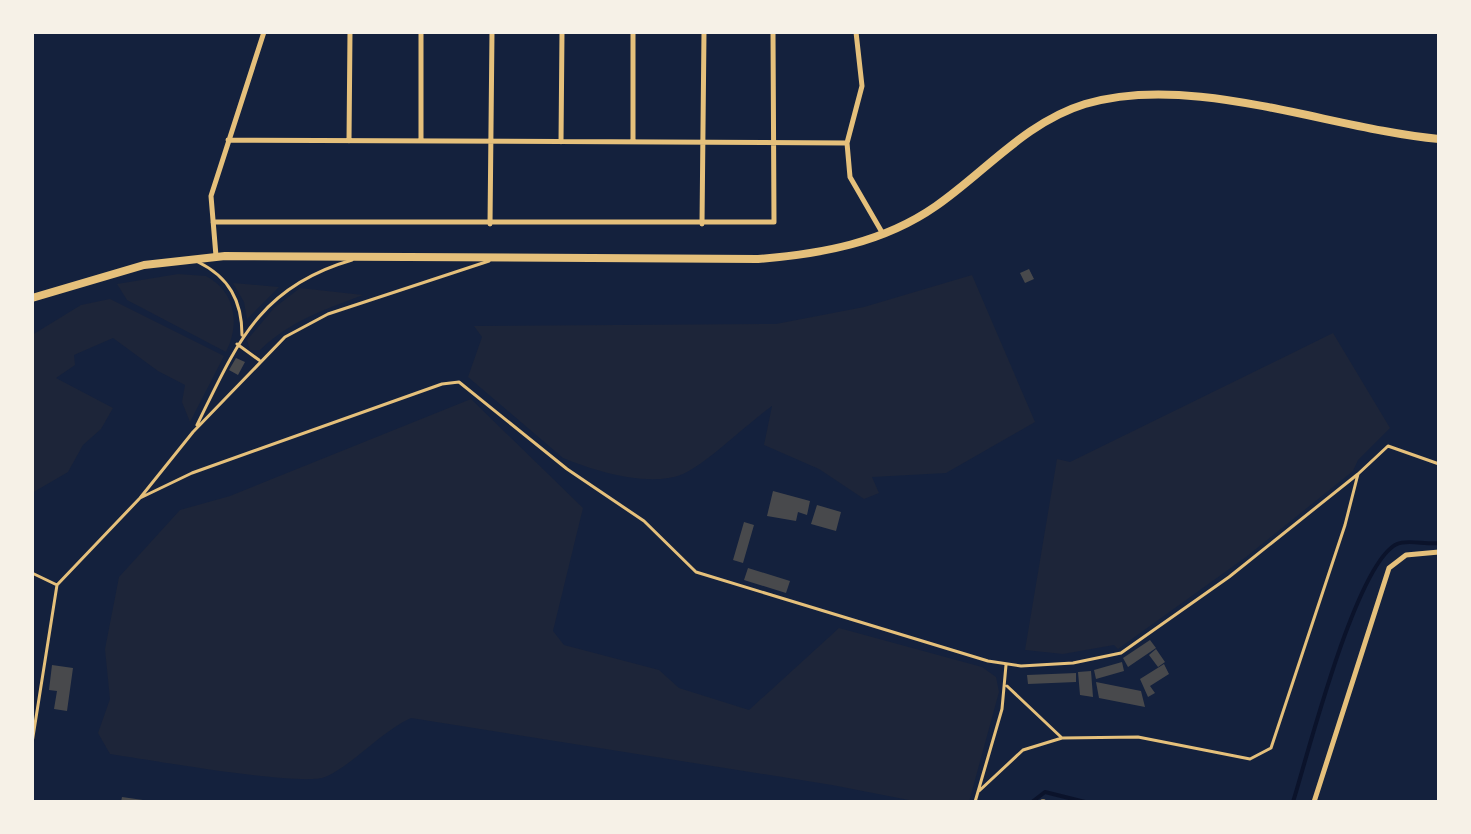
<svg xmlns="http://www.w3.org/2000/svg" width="1471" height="834" font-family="'Source Serif 4',serif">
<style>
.green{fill:#1d2539}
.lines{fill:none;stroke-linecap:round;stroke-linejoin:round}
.stream{stroke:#0b132b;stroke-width:4}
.building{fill:#48494c}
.service{stroke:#e5c07b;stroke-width:3}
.minor{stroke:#e5c07b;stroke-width:5}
.trunk{stroke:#e5c07b;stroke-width:8}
</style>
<rect width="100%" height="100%" fill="#14213d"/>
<!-- green -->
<path class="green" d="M178,274l28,2c30,16 34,48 20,76l-99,-52 -10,-16z
M972,275l63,147 -89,51 -74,4 7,16 -15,6 -45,-30 -55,-24 8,-39c-23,16 -66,58 -89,68 -34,14 -88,-3 -120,-16l-95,-81 14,-40 -8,-11 302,-2 88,-17z
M233,283l46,4 -32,32 -3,-17z
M300,288l63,7c-39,15 -73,26 -103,55h-10l-3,-10 27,-32z
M110,299l114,57 -34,66 -8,-20 3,-17 -27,-14 -45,-33 -39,17 1,10 -19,13 57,30 -12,21 -18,16 -15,27 -36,21v-158l49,-30z
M1333,333l57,95 -32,32 -5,11 -107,86 -128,92 -4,-4 -51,9 -38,-4 32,-191 13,3z
M471,399l112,109 -30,123 11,14 95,25 20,18 70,22 90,-82 143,39 14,10 3,15 -30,110h-50l-87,-17 -421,-67c-31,14 -59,48 -86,59 -24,10 -180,-18 -215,-23l-12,-21 12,-34 -5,-50 14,-72 61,-67 50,-14z"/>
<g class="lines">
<!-- stream -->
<path class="stream" d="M1032,802l13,-10 40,10
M1293,802c15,-48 63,-239 104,-258 10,-5 30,1 42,-1"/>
</g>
<!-- building -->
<path class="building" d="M1029,269l5,10 -9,4 -5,-10z
M236,358l9,4 -7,13 -9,-5z
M773,491l37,10 -3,14 -9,-3 -2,9 -29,-5z
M817,505l24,7 -5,19 -25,-7z
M744,522l10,3 -11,38 -10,-3z
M748,568l42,13 -4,12 -42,-13z
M1150,640l6,8 -28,19 -5,-9z
M1156,649l9,13 -7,5 -9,-12z
M1122,662l2,9 -28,8 -2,-9z
M1164,664l5,10 -19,12 5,7 -7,4 -8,-18z
M52,665l21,3 -6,43 -13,-2 3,-18 -8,-1z
M1091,671l2,26 -13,-2 -2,-23z
M1076,673v9l-48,2 -1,-9z
M1096,682l45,9 4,16 -46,-9z
M122,797l21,3 -1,2h-21z"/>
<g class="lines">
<!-- service -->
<path class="service" d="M198,262c31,15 44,39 44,73
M237,344l22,16
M197,425c39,-79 61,-138 155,-165
M140,498l52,-25 250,-89 17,-2 108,87 77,52 52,51 292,89 33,5 52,-3 48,-10 108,-76 129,-103 30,-28 51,18
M32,573l25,12 -25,158
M57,585l83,-87 53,-66 92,-95 43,-23 161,-53
M1007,686l55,52
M979,791l44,-41 39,-12 76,-1 112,22 21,-11 74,-223 13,-51
M975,802l27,-93 4,-44"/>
<!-- minor -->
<path class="minor" d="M856,32l6,54 -15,57 3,34 33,57
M228,140l619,3
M349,141l1,-109
M421,141v-109
M561,142l1,-110
M633,142v-110
M213,222h561l-1,-190
M490,224l2,-192
M702,224l2,-192
M216,256l-5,-60 53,-164
M1042,802h2
M1314,802l75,-234 17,-13 33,-3"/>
<!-- trunk -->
<path class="trunk" d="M32,298l112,-33 81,-9 533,3c63,-5 125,-16 178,-53 49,-34 90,-84 149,-102 107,-32 245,25 354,35"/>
</g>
<!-- border -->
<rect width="1471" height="834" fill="none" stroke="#f6f1e7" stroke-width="68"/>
</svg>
